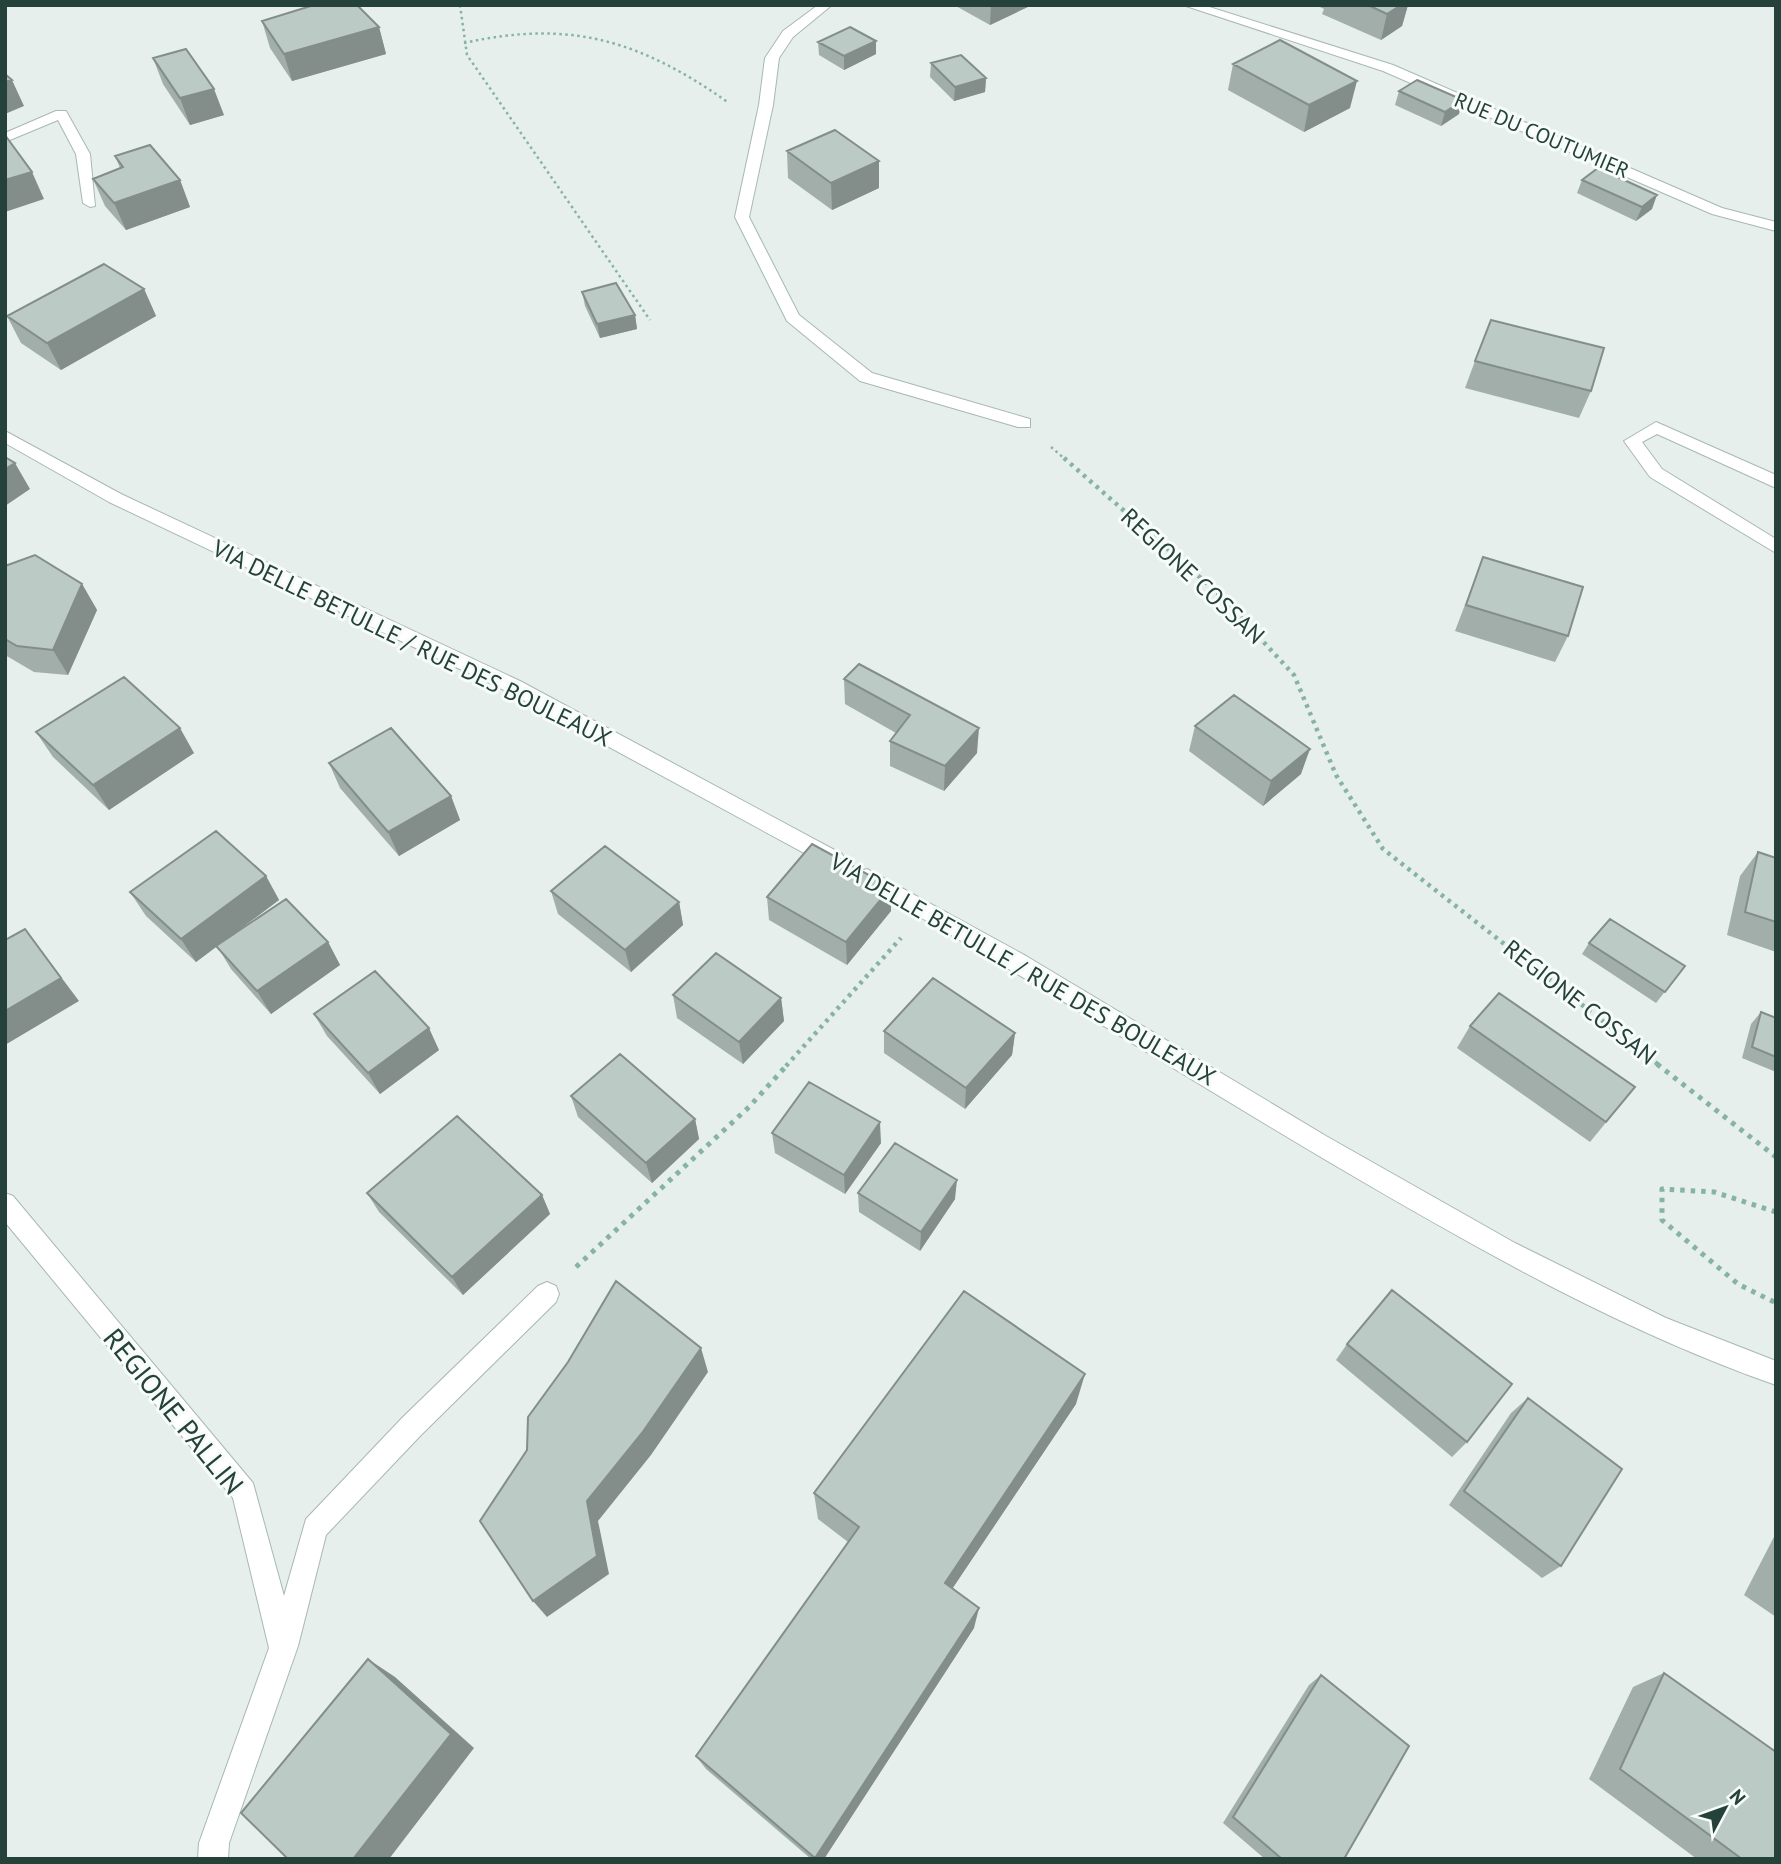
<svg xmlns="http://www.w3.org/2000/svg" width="1781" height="1864" font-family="'PT Sans',sans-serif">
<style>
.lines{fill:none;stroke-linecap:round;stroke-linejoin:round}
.minor-casing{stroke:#a8b8b2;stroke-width:2}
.path-far2{stroke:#86b3a5;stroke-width:2.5;stroke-dasharray:2.5 3.5;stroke-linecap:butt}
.path-far1{stroke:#86b3a5;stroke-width:4.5;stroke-dasharray:3.5 5;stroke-linecap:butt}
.path{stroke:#86b3a5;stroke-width:5;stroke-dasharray:4.5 6;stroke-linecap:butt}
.minor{fill:#fff;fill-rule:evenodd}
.wall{fill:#a1aea9}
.shaded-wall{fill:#838d89}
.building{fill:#bbcac4;stroke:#838d89;stroke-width:2}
.labels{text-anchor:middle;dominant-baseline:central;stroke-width:6;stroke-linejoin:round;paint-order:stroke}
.far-street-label{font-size:21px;fill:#24423a;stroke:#f7fbf9}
.street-label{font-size:24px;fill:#24423a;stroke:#f7fbf9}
.near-street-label{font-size:28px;fill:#24423a;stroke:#f7fbf9}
</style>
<rect width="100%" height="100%" fill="#e6efeb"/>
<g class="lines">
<!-- minor casing -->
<g class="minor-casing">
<path id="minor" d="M818,5h14l-39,32 -14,21 -6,47 -24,112 50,98 73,58 158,46v8h-12l-158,-46 -73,-60 -52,-104 24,-112 6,-47 18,-27z
M1183,5h20l190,60 329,143 54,14v9l-64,-17 -329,-143z
M56,111h10l24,43 5,52 -5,1 -7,-4 -7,-49 -18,-34 -53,22v-9z
M1656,422l120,53v13l-119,-54 -15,8 20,27 114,70v14l-126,-76 -26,-36z
M5,431l116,63 399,187 322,173 3,6 -3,6h-14l-322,-175 -397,-189 -104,-59z
M867,869l159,87 300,180 189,107 151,75 110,43v24c-154,-54 -295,-134 -435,-216 -161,-95 -318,-195 -481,-286l-3,-6 3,-6z
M5,1193l8,3 240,287 31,113 22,-77 97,-102 135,-131 9,-4 9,4 3,8 -3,8 -135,133 -95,100 -28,111 -69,197 -1,16h-30l1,-16 70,-195 -36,-150 -228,-276z"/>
</g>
<!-- path-far2 -->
<path class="path-far2" d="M460,5l7,50 183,265
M464,43c107,-24 177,-2 265,60
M1051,447l15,13"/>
<!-- path-far1 -->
<path class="path-far1" d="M1064,458l156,137 74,80 42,100 47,74 277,217
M786,1066l115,-128"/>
<!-- path -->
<path class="path" d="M1657,1064l119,93
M1776,1212l-62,-20 -52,-3v31l76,64 38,19
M576,1267l173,-160 39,-43"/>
<!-- minor -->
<use href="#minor" class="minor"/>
</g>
<!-- wall -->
<path class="wall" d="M954,5h78l-42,20z
M1316,5h92l-6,21 -21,14 -59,-26 2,-5z
M262,21l117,6 7,27 -94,27 -22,-33z
M818,42l58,12 -32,16 -25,-15z
M153,58l71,57 -34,10 -27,-41z
M931,63l55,15 -1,14 -31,9 -24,-24z
M1233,64l117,44 -46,24 -76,-42z
M1399,91l60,23 -18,12 -46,-21z
M787,151l92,37 -47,22 -44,-32z
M115,156l65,24 10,27 -64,23 -21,-24 -12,-27 27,-11z
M1582,180l70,29 -16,12 -59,-28z
M144,289l12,27 -95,54 -40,-27 -14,-27z
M582,292l53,23 2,14 -37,9 -15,-32z
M1475,361l116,30 -12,27 -114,-30z
M1483,557l85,79 -13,26 -100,-31z
M5,566l77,18 15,26 -29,65 -34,-3 -29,-17z
M859,664l118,89 -33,38 -54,-25v-25l6,-8 -51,-29 -1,-25z
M1195,726l106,48 -38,32 -74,-55z
M36,732l158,21 -85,57 -56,-53z
M329,763l122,33 9,24 -61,36 -59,-68z
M1758,852l18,6v94l-49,-17 13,-59z
M266,876l13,24 -51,38 100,4 12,23 -69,49 -40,-45 -14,-23 -21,16 -50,-46 -16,-24z
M551,891l128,11 4,23 -52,47 -73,-58z
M767,897l124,14 -44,54 -78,-45z
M1589,943l96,23 -29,37 -74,-49z
M673,995l108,3 3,23 -41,43 -66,-46z
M1761,1012l15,6v54l-34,-14 9,-34z
M314,1014l125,36 -59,44 -53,-58z
M1470,1026l165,61 -45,55 -133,-94z
M884,1031l131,2 -3,22 -47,54 -81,-56z
M571,1096l124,23 4,20 -47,44 -74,-66z
M772,1133l109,10 -36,51 -70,-41z
M367,1193l175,2 8,19 -87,81 -84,-83z
M858,1193l97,6 -35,52 -61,-39z
M1347,1344l120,98 -15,15 -116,-97z
M1528,1398l33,168 -19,12 -93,-73 62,-92z
M1076,1404l-124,185 22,39 -150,231h-13l-105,-90 -10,-13 152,-214 -30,-23 -4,-26z
M1776,1533v84l-32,-22z
M1664,1673l112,186h-79l-108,-80 44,-92z
M1321,1675l23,184h-79l-42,-36 86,-138z"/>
<!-- shaded-wall -->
<path class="shaded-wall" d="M991,5h41l-42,20z
M1401,5h7l-6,21 -21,14 6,-26z
M379,27l7,27 -94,27 -8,-27z
M876,41v13l-32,16v-14z
M986,78l-1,14 -31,9 1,-14z
M12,80l12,26 -19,8v-32z
M1357,81l-7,27 -46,24 5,-27z
M214,89l10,26 -34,10 -10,-27z
M1463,100l-4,14 -18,12 4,-14z
M879,161v27l-47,22 -1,-27z
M32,172l12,27 -39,13v-32z
M180,180l10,27 -64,23 -12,-27z
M1657,195l-5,14 -16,12 6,-14z
M144,289l12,27 -95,54 -14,-27z
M635,315l2,14 -37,9 -3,-14z
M15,463l15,26 -25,17v-37z
M82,584l15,26 -29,65 -15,-25z
M180,728l14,25 -85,57 -16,-25z
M979,728l-2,25 -33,38 1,-25z
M1310,749l-9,25 -38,32 8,-25z
M451,796l9,24 -61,36 -11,-24z
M266,876l13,24 -83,62 -15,-23z
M891,887v24l-44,54 -1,-23z
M679,902l4,23 -52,47 -6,-22z
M25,929l54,72 -74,44v-34z
M328,942l12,23 -69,49 -14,-23z
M781,998l3,23 -41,43 -4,-22z
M429,1028l10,22 -59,44 -12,-21z
M1015,1033l-3,22 -47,54 1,-21z
M695,1119l4,20 -47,44 -6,-20z
M880,1122l1,21 -36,51 -1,-19z
M957,1180l-2,19 -35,52 1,-19z
M542,1195l8,19 -87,81 -11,-18z
M701,1348l7,24 -57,83 -53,66 11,53 -62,43 -14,-16 54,-100z
M1085,1374l-9,30 -134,200 3,-21z
M979,1608l-5,20 -150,231h-9v-1z
M368,1659l27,18 79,71 -85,111h-36z"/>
<!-- building -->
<path class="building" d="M314,5h43l22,22 -95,27 -22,-33z
M1368,5h33l-14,9z
M850,27l26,14 -32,15 -26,-14z
M1280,40l77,41 -48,24 -76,-41z
M186,49l28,40 -34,9 -27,-40z
M961,55l25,23 -31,9 -24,-24z
M5,74l7,6 -7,2z
M1417,80l46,20 -18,12 -46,-21z
M835,130l44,31 -48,22 -44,-32z
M5,135l27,37 -27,8z
M150,145l30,35 -66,23 -21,-24 30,-12 -8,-11z
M1598,168l59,27 -15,12 -60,-27z
M104,264l40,25 -97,54 -40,-27z
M616,283l19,32 -38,9 -15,-32z
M1491,320l113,28 -13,43 -116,-30z
M5,457l10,6 -10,6z
M35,555l47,29 -29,66 -36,-4 -12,-7v-73z
M1483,557l100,30 -15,49 -102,-31z
M859,664l120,64 -34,38 -55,-25 20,-26 -66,-36z
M124,677l56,51 -87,57 -57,-53z
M1234,695l76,54 -39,32 -76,-55z
M391,728l60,68 -63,36 -59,-69z
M216,831l50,45 -85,63 -51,-47z
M812,844l79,43 -45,55 -79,-45z
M605,846l74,56 -54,48 -74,-59z
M1758,852l18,6v64l-31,-10z
M286,899l42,43 -71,49 -41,-45z
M1610,919l75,47 -20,26 -76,-49z
M25,929l36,49 -56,33v-71z
M716,953l65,45 -42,44 -66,-47z
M375,971l54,57 -61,45 -54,-59z
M933,978l82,55 -49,55 -82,-57z
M1499,993l136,94 -29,35 -136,-96z
M1761,1012l15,6v39l-24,-10z
M620,1054l75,65 -49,44 -75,-67z
M809,1082l71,40 -36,53 -72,-42z
M457,1116l85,79 -90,82 -85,-84z
M895,1143l62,37 -36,52 -63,-39z
M616,1281l85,67 -59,85 -55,68 10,55 -64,45 -53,-80 47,-71 1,-33 40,-55z
M1392,1290l120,94 -45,58 -120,-98z
M964,1291l121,83 -140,209 34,25 -164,250 -119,-102 163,-229 -45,-34z
M1528,1398l94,71 -61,97 -97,-75z
M368,1659l83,75 -98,125h-65l-47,-46z
M1664,1673l112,79v107h-34l-122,-90z
M1321,1675l88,71 -65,113h-62l-49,-42z"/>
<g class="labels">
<!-- far-street labels -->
<g class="far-street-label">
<text transform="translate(1542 135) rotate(23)">RUE DU COUTUMIER</text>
</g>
<!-- street labels -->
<g class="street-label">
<text transform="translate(1193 576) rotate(43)">REGIONE COSSAN</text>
<text transform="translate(412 643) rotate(26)">VIA DELLE BETULLE / RUE DES BOULEAUX</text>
<text transform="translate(1023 969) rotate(30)">VIA DELLE BETULLE / RUE DES BOULEAUX</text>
<text transform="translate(1580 1002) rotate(38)">REGIONE COSSAN</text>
</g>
<!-- near-street labels -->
<g class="near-street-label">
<text transform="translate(174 1411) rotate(51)">REGIONE PALLIN</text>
</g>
</g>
<!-- border -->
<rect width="1781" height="1864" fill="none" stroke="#24423a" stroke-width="14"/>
<!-- north arrow -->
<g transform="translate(1725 1808) rotate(49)" stroke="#f7fbf9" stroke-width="5" paint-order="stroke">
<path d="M0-5L12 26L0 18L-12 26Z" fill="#24423a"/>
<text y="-10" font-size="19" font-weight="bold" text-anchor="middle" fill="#24423a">N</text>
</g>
</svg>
